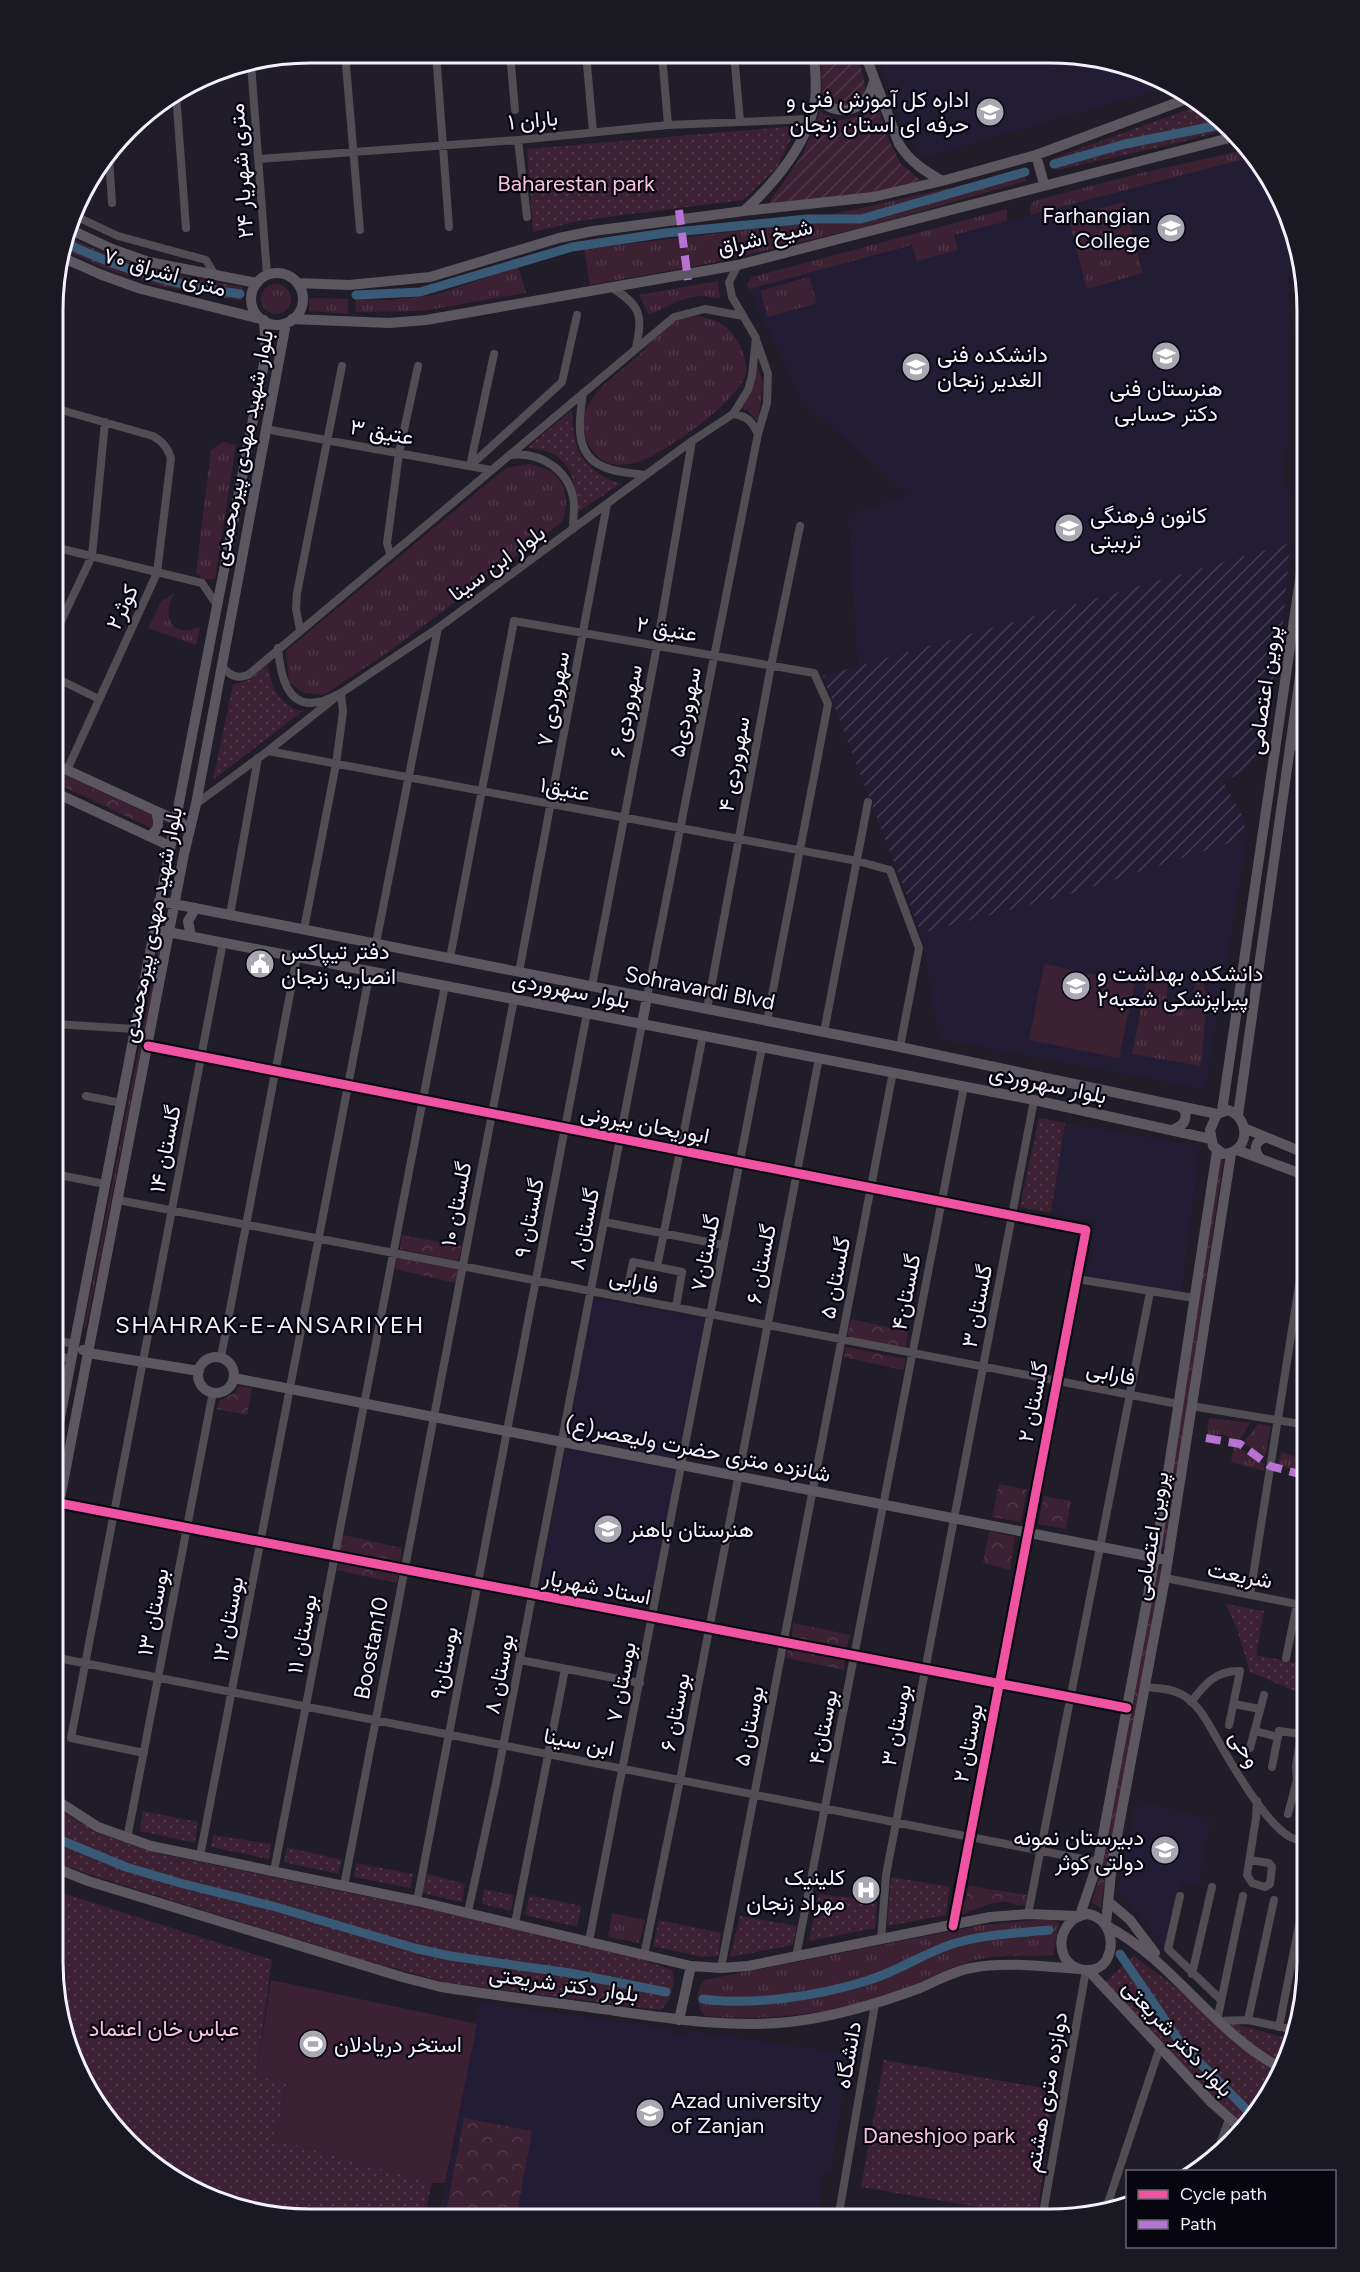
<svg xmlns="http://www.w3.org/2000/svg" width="1360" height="2272" font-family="Figtree,Vazirmatn,sans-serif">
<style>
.built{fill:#231c35}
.industrial{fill:url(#industrial-furrows)}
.grass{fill:url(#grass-tufts)}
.forest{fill:url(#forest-crowns)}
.park{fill:url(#park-dots)}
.garden{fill:url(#garden-furrows)}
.pitch{fill:#3c2133}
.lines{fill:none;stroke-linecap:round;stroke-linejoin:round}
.canal{stroke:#395a76;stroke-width:9}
.minor{stroke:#514d53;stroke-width:8}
.major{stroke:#5c575f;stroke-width:10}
.quiet{stroke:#b673d3;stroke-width:8;stroke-dasharray:15 8;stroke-linecap:butt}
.cycleway-casing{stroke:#07050e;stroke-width:13}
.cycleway{stroke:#f153a3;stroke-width:9}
.labels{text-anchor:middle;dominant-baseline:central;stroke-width:4.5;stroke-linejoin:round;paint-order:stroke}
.poi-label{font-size:22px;fill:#f3f1fd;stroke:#07050e;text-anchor:start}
.street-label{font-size:22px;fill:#f3f1fd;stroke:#07050e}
.park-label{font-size:22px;fill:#f9c1e2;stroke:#07050e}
.neighbourhood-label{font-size:24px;letter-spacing:1.5px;fill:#f3f1fd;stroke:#07050e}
.rim{fill:none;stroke:#f3f1fd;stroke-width:3}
</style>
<defs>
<pattern id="industrial-furrows" width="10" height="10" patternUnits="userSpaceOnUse" patternTransform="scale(1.5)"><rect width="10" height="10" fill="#231c35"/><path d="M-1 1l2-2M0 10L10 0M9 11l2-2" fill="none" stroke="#433d53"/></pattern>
<pattern id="grass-tufts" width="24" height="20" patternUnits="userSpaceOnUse" patternTransform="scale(1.5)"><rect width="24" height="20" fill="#3c2133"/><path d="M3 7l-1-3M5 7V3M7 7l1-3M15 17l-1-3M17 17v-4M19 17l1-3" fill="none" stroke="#4f3747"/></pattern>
<pattern id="forest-crowns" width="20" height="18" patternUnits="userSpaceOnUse" patternTransform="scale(1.5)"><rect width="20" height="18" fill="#3c2133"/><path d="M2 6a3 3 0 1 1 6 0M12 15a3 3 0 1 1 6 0" fill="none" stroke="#4f3747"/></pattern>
<pattern id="park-dots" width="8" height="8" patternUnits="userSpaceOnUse" patternTransform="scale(1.5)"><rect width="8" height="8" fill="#3c2133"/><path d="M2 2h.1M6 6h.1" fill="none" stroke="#4f3747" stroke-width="1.8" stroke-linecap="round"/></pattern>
<pattern id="garden-furrows" width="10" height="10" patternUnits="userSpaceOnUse" patternTransform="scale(1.5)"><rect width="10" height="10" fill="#3c2133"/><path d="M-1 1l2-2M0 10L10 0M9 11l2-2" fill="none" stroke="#4f3747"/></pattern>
</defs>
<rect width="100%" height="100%" fill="#201d28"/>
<!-- built -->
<path class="built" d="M877,54l207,1 65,17 23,14 -249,72 -15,-19z
M1256,156l31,54 2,36 1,198 -5,4 -1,34 6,8v53l-432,123 -10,-152 60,-19 -106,-95 -53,-111 164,-44 45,5 -4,-15z
M1247,837l-42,252 -266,-50 -18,-106 146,-38z
M1065,1123l135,23 -19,151 -95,-16 9,-58 -44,-10z
M593,1298l111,21 -26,141 -111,-22z
M566,1447l110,22 -26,141 -111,-22z
M1136,1800l75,19 -13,66 -18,-2 -15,65 -47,-58z
M479,2003l190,25 5,7 9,1 7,-5 159,23 -18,118 -8,2 -7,45 -377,-1z"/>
<!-- industrial -->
<path class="industrial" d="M1290,543l-7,79 -17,107 -8,22 -12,19 -23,12 19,33 5,22 -180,58 -146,38 -98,-257z"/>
<!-- grass -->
<path class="grass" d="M1250,149l6,7 -226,59c0,-7 -1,-12 7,-15l104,-27z
M1022,171l4,10 -146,42 -90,22 -79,18 -121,22 -6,-36 188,-22 90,-19z
M1124,202l19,71 -56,16 -19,-72z
M1007,209v12l-53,14 4,15 -41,11 -5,-16 -163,44 -2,-4 5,-8z
M518,267l8,26 -104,18 -66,1 -1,-13 35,1 45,-5z
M809,277l8,26 -49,14 -8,-26z
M718,281l2,17c-6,1 -13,-2 -19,-2 -20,1 -36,12 -52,19l-10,-20z
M261 299a15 15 0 1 1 30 0a15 15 0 1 1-30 0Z
M314,298l34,1v15l-39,-3v-12z
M698,316c19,4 31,9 40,26 5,8 9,20 8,30 -4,28 -85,84 -111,91 -13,3 -29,3 -38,-7 -10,-11 -16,-23 -14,-38 1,-7 10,-21 15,-27 12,-14 29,-24 42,-37 10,-10 18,-24 32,-31 8,-5 17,-6 26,-7z
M757,364l6,20 -5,38 -10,-12 -8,-2z
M224,442l12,3 -21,134h-12l-7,-6 15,-123z
M528,464c33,5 45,27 34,58l-171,128 -67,45 -20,-2 -15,-11 -3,-31 220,-183z
M174,594c-14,23 -1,45 26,33l-4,18 -48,-17 13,-27z
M159,947l2,1 -75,380 -2,-1z
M1148,971l21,2 -3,28 2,6 23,3 6,-34 6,1 4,23 -6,66 -69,-12z
M1209,1418l41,5 -11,18 -14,-6 -18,-1z
M1258,1424l13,2 -6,30 -22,-13z
M1234,1445l30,19v7l-33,-9z
M1282,1452l25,9v12l-30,-8z
M612,1913l33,7 -6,23 -31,-6z
M1051,1919l8,4 -6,32c-26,2 -53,-1 -78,5 -27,7 -50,22 -76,31 -64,23 -127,30 -194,25 -10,-11 -10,-23 -1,-36l11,-2 267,-53z"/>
<!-- forest -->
<path class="forest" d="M54,770l100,46v6l-3,6 -97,-46z
M1219,1154l5,2 -58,391 -5,-1z
M402,1235l60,11 -4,15 -58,-12z
M397,1258l61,12 -2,13 -61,-14z
M851,1319l57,13 -2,17 -59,-13z
M846,1347l60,12 -3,11 -59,-13z
M238,1386l14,2 -5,27 -30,-6 2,-8 16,-8z
M999,1484l28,6 -6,32 -29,-5z
M1044,1496l27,5 -5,28 -28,-5z
M989,1531l26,6 -5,33 -27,-7z
M343,1535l59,13 -2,15 -61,-11z
M339,1559l60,12 -2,12 -60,-13z
M1159,1569l4,1 -56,295 -6,43 -9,-5 6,-21 51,-273z
M793,1623l58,12 -5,14 -54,-12z
M788,1648l57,11 -1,11 -58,-12z
M969,1886l58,9 -2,10 -8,1c-11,-11 -45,4 -57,10z
M464,2118l68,13 -16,87h-40l-30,-6z"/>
<!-- park -->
<path class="park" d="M1203,104l27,25 -56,15 -118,26 -5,-10 3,-2z
M797,126l-20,42 -34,32 -159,20 -51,12 -6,-83z
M67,236c56,29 114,41 176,51l-1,14 -83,-15 -55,-18 -41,-19z
M572,410c1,41 9,58 48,74l-45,30c3,-21 0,-46 -20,-59 -8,-5 -19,-6 -27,-8z
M268,664c2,22 12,43 35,47l-90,69 20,-96 16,-4z
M1039,1118l26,5 -14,90 -31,-6z
M1226,1604l38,7 -8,44 51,10v31l-57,-24 -13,-43z
M53,1805c37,25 65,37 108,49l272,56 199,46 40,14c4,13 -1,30 -11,40l-213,-27 -91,-25 -270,-84 -34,-13z
M143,1811l55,11 -3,21 -55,-12z
M213,1835l58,9 -2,15 -58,-12z
M287,1847l55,13 -4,14 -54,-12z
M356,1863l57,11 -3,14 -56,-11z
M427,1874l38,10 -3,18 -40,-9z
M891,1877l59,10 -4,28 -59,11z
M484,1889l30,6 -3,16 -29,-7z
M53,1890l219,70 -16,117 31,3 -11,59 156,44 -8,35 -147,-1 -65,-17 -59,-33 -47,-48 -34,-59 -19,-98z
M819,1894l58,7 -2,27 -66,13z
M529,1895l52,11 -4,21 -52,-12z
M740,1916l57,10 -4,19 -63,12z
M659,1920l62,13 -3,23 -16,1 -49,-11z
M1134,1956l84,63 75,21c-7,31 -28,68 -50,90l-141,-145z
M884,2060l170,30 -17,127 -176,-30z"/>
<!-- garden -->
<path class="garden" d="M821,54h36c3,10 7,22 8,33 1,24 -26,19 -40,13l-3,-8z
M876,98l10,36 15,30 23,19 -53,11 -105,13 37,-53 17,-43 17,10c18,-3 29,-6 39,-23z"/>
<!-- pitch -->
<path class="pitch" d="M1044,964l91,19 -16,75 -90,-18z
M271,1980l206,44 -32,159h-13l-156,-44 11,-58 -31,-4z"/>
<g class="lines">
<!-- canal -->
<path class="canal" d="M1054,164l71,-20 100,-20
M65,243c61,28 108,42 175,51
M356,295l64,-3 152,-45 93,-14 142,-14h54l164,-47
M53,1837l73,30 54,16 96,24 138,41 36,8 120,17 96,19
M1120,1954l62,91 73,73
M703,1999c48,7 115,-3 163,-18 32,-9 60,-30 93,-39 29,-8 61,-9 90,-12"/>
<!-- minor -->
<path class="minor" d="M345,53l15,177
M436,53l13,174
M510,53l5,57
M586,53l7,79
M662,54l6,71
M734,54l6,67
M251,64l16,211
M176,94l10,134
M518,140l9,77
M109,157l3,46
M259,159l259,-19 150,-15 143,-6
M73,215l45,21 88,24 9,15
M611,287c30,19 32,27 25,61
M583,393c-4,26 -10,62 21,74 13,6 28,6 42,8
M54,408l99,28c10,6 14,11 18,22l-14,115 -90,197
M733,414c14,2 19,7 25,20
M265,429l226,41
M510,455c31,-4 62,16 64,50 0,8 -1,16 -1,24
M470,466l92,-84 15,-67
M470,466l24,-112
M54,547l148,36 15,22
M390,554l-3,-11 12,-90 19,-87
M300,630l-4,-21 1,-16 45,-227
M54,636l38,-80 13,-134
M278,648c2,24 8,61 40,54 8,-1 16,-6 23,-9l2,19 -7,52 -32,165
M222,666c8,10 15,13 26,9l426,-358 31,-8 38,7
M54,677l45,22
M1290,746l17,2
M268,751l589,110 33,9 29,78 -19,99
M196,804l72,-53 73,-58 97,-65 254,-187 41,-27 15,-24 4,-14 4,-38 -24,-41 -3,-15 9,-17
M230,915l28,-157
M376,943l62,-315
M450,958l64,-337 300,52 14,31 -61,317
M519,972l88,-468
M592,986l65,-340 35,-205
M647,997l111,-563 9,-31 1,-29 -11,-32
M707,1009l64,-343 29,-140
M54,1024l81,5
M824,1032l44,-230
M148,1046l938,184 -133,696
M86,1096l35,7
M54,1174l51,10
M118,1200l1060,204
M604,1222l120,23
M657,1267l46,-232
M1077,1279l117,19
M626,1298l7,-36 49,10 -6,35
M53,1340l22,4
M53,1355l19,4
M221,1357l76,-400
M1191,1406l116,19
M59,1503l1068,205
M1165,1578l142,28
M1250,1595l57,-360
M53,1657l1045,205
M1286,1658l11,-54
M520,1660l120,23
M1145,1687c12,1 25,1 36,7 17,9 26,27 35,43 15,26 48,85 74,100 4,2 9,3 13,5l4,-2
M1191,1702c14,-18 25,-32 49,-31l-11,54
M1234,1704l26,5
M1255,1731l23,6
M1250,1748l14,-53
M144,1753l-73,-15 152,-796
M1272,1767l7,-36 22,3 -5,32 1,14 -9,34
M127,1839l86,-447
M200,1856l170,-885
M1250,1860l19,3 3,4 -2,17 -5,3 -13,-4 -5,-8 9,-57 1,-17
M274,1871l171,-886
M344,1886l170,-887
M1180,1896l-12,53 53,51
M1243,1896l-26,125 31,-1 47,10
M417,1901l170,-888
M468,1912l28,-129 146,-759
M1028,1914l122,-622
M515,1923l50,-254
M881,1940l5,-65 148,-775
M589,1941l173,-894
M644,1955l36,-175 139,-722
M796,1957l168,-871
M721,1968l172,-896
M1192,1974l20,-87
M1248,2020l26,-120
M1279,2027l24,-122
M1215,2158l14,-39
M1106,2209l54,-162
M838,2219l37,-215
M1042,2219l44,-249"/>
<!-- major -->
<path class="major" d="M865,54l34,90c11,18 26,27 43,37
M816,98c24,21 50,14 58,-17
M1036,155l8,29
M744,211c31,-28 65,-69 71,-111 2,-14 0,-31 -1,-46
M69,229l43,20 37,13 108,21
M61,257l41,18 39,14 120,30
M251 299a26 26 0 1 1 52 0a26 26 0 1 1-52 0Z
M297,283l52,2 81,-8 129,-39 34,-7 151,-20 129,-14 69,-16 94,-26 156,-58
M292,319l97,4 37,-3 312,-55 499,-129
M54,764l128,59
M54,792l116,54
M148,836c11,-4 12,-14 8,-24
M159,901l741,146 317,67
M163,931l871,169 177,39
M191,936l-3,-15 8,-13
M642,1024l5,-27
M1228,1110c23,8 22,43 -5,44l-10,-8 -3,-16 7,-16z
M1222,1111l82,-559 -4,-280
M1238,1115l69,-488
M1244,1128l63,26
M1172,1130c11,-4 15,-8 13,-20l-6,-4
M1237,1150l70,26
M1261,1159c-9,-9 -6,-18 5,-22
M83,1350l5,3 111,18
M198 1375a18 18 0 1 1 36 0a18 18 0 1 1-36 0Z
M234,1378l934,182
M53,1454l213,-1101 -2,-33
M53,1535l131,-681 12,-50 90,-481
M53,1798l45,29 53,19 266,55 274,65 30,2 27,-2 242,-49 38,-3 49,2
M53,1867l35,14 314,96 39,10c58,9 117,16 175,24 58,8 115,17 173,11 46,-5 88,-18 131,-34 17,-7 33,-17 51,-20 35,-7 74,-1 109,1
M1109,1902l21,18 25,33
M1088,1914c20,4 28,26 19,45 -9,17 -36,13 -43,-3 -8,-19 4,-40 24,-42z
M1080,1915l18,-53 57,-304 62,-407
M1106,1924l6,-61 53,-285 66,-424
M1107,1926c68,36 107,108 176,143
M1088,1970l124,133 31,27
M679,2020l12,-54"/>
<!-- quiet -->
<path class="quiet" d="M679,210l9,70
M1206,1438l34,6 30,22 37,10"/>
<!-- cycleway casing -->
<g class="cycleway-casing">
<path id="cycleway" d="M148,1046l938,184 -133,696
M59,1503l1068,205"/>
</g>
<!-- cycleway -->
<use href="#cycleway" class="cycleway"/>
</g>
<!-- icons -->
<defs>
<g id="university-disc" transform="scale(1.5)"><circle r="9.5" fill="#a9a7b2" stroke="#07050e"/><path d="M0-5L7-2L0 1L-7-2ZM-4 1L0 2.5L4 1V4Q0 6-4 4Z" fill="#fff"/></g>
<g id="school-disc" transform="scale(1.5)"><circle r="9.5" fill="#a9a7b2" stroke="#07050e"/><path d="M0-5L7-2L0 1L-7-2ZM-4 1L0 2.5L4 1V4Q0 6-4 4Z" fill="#fff"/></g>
<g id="civic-disc" transform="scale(1.5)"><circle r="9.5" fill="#a9a7b2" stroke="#07050e"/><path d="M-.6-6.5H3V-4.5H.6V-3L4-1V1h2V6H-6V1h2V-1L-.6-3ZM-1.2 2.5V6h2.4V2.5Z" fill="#fff"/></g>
<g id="hospital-disc" transform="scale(1.5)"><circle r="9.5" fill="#a9a7b2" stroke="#07050e"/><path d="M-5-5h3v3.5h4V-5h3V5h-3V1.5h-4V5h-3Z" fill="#fff"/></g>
<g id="stadium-disc" transform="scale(1.5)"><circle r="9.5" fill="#a9a7b2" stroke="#07050e"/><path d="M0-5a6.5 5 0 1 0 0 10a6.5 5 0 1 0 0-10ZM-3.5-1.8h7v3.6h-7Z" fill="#fff"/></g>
</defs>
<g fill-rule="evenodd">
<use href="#university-disc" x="990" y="112"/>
<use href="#university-disc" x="1171" y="228"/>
<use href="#school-disc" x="1166" y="356"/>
<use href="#university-disc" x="916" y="367"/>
<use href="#university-disc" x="1069" y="528"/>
<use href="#civic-disc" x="260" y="964"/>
<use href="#university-disc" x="1076" y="986"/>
<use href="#school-disc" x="608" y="1529"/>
<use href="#school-disc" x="1165" y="1850"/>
<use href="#hospital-disc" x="866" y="1890"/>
<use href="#stadium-disc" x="313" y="2044"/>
<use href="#university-disc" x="650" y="2113"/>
</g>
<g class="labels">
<!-- poi labels -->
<g class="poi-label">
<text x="969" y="99" text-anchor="end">اداره کل آموزش فنی و<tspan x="969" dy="25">حرفه ای استان زنجان</tspan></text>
<text x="1150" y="215" text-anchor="end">Farhangian<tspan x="1150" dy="25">College</tspan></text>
<text x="937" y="354">دانشکده فنی<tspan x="937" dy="25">الغدیر زنجان</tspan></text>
<text x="1166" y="388" text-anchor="middle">هنرستان فنی<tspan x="1166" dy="25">دکتر حسابی</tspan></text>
<text x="1090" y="515">کانون فرهنگی<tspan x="1090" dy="25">تربیتی</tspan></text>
<text x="281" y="951">دفتر تیپاکس<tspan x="281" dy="25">انصاریه زنجان</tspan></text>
<text x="1097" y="973">دانشکده بهداشت و<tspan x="1097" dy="25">پیراپزشکى شعبه۲</tspan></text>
<text x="629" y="1529">هنرستان باهنر</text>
<text x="1144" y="1837" text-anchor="end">دبیرستان نمونه<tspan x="1144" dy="25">دولتی کوثر</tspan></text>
<text x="845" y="1877" text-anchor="end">کلینیک<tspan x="845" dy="25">مهراد زنجان</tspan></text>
<text x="334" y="2044">استخر دریادلان</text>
<text x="671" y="2100">Azad university<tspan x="671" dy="25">of Zanjan</tspan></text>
</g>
<!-- street labels -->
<g class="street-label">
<text transform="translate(533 120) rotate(-5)">باران ۱</text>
<text transform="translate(241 171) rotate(-94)">۲۴ متری شهریار</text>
<text transform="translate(765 237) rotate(-13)">شیخ اشراق</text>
<text transform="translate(165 272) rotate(16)">۷۰ متری اشراق</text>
<text transform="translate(382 432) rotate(10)">عتیق ۳</text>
<text transform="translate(243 448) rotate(-79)">بلوار شهید مهدی پیرمحمدی</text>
<text transform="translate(497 563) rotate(-36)">بلوار ابن سینا</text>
<text transform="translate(122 607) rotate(-65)">کوثر۲</text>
<text transform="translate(667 629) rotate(10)">عتیق ۲</text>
<text transform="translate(1264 690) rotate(-82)">پروین اعتصامی</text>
<text transform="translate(553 699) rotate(-79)">سهروردی ۷</text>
<text transform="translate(626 711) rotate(-79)">سهروردی ۶</text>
<text transform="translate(685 712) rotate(-79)">سهروردی۵</text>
<text transform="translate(734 764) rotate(-80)">سهروردی ۴</text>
<text transform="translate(565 789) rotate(11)">عتیق۱</text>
<text transform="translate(152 925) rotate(-79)">بلوار شهید مهدی پیرمحمدی</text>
<text transform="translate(700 988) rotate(11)">Sohravardi Blvd</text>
<text transform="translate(571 990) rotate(11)">بلوار سهروردی</text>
<text transform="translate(1048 1084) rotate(12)">بلوار سهروردی</text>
<text transform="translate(645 1124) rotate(11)">ابوریحان بیرونی</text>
<text transform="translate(165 1149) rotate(-79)">گلستان ۱۴</text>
<text transform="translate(456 1204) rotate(-79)">گلستان ۱۰</text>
<text transform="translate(529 1218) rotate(-79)">گلستان ۹</text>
<text transform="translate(584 1229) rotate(-79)">گلستان ۸</text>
<text transform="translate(705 1253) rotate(-79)">گلستان۷</text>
<text transform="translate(761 1264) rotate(-79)">گلستان ۶</text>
<text transform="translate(835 1278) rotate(-79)">گلستان ۵</text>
<text transform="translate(634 1281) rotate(11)">فارابی</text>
<text transform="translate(906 1292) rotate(-79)">گلستان۴</text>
<text transform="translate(977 1306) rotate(-79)">گلستان ۳</text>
<text transform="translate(1111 1373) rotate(11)">فارابی</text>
<text transform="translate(1033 1402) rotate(-79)">گلستان ۲</text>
<text transform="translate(698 1449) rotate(11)">شانزده متری حضرت ولیعصر(ع)</text>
<text transform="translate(1151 1536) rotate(-81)">پروین اعتصامی</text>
<text transform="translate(1240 1575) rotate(11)">شریعت</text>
<text transform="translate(597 1587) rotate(11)">استاد شهریار</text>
<text transform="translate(153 1612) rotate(-79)">بوستان ۱۳</text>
<text transform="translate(228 1619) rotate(-79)">بوستان ۱۲</text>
<text transform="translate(302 1634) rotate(-79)">بوستان ۱۱</text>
<text transform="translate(371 1648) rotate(-79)">Boostan10</text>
<text transform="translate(444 1663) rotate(-79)">بوستان۹</text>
<text transform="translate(499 1674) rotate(-79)">بوستان ۸</text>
<text transform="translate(621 1682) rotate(-79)">بوستان ۷</text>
<text transform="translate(675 1712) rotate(-79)">بوستان ۶</text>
<text transform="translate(896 1725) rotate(-79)">بوستان ۳</text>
<text transform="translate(749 1726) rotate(-79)">بوستان ۵</text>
<text transform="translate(823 1727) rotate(-79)">بوستان۴</text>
<text transform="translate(579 1742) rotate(11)">ابن سینا</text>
<text transform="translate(968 1743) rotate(-79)">بوستان ۲</text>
<text transform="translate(1245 1749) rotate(59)">وحی</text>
<text transform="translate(564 1984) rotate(8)">بلوار دکتر شریعتی</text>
<text transform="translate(1178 2038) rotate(47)">بلوار دکتر شریعتی</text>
<text transform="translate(848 2055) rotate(-80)">دانشگاه</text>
<text transform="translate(1046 2092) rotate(-80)">دوازده متری هشتم</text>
</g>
<!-- park labels -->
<g class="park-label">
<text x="576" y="183">Baharestan park</text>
<text x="164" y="2028">عباس خان اعتماد</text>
<text x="939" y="2135">Daneshjoo park</text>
</g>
<!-- neighbourhood labels -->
<g class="neighbourhood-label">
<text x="270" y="1324">SHAHRAK-E-ANSARIYEH</text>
</g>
</g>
<!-- crop -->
<path d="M0 0H1360V2272H0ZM310 63H1050A247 247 0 0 1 1297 310V1962A247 247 0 0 1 1050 2209H310A247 247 0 0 1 63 1962V310A247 247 0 0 1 310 63Z" fill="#1a1821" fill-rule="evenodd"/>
<path class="rim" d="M310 63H1050A247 247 0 0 1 1297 310V1962A247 247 0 0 1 1050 2209H310A247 247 0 0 1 63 1962V310A247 247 0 0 1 310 63Z"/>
<!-- legend -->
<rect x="1126" y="2170" width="210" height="78" fill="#07050e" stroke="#65636e" stroke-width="1.5"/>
<rect x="1138" y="2190" width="30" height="9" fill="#f153a3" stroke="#65636e" stroke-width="1.5"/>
<text x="1180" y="2200" font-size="18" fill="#f3f1fd">Cycle path</text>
<rect x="1138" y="2220" width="30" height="9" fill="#b673d3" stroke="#65636e" stroke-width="1.5"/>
<text x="1180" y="2230" font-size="18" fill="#f3f1fd">Path</text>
</svg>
